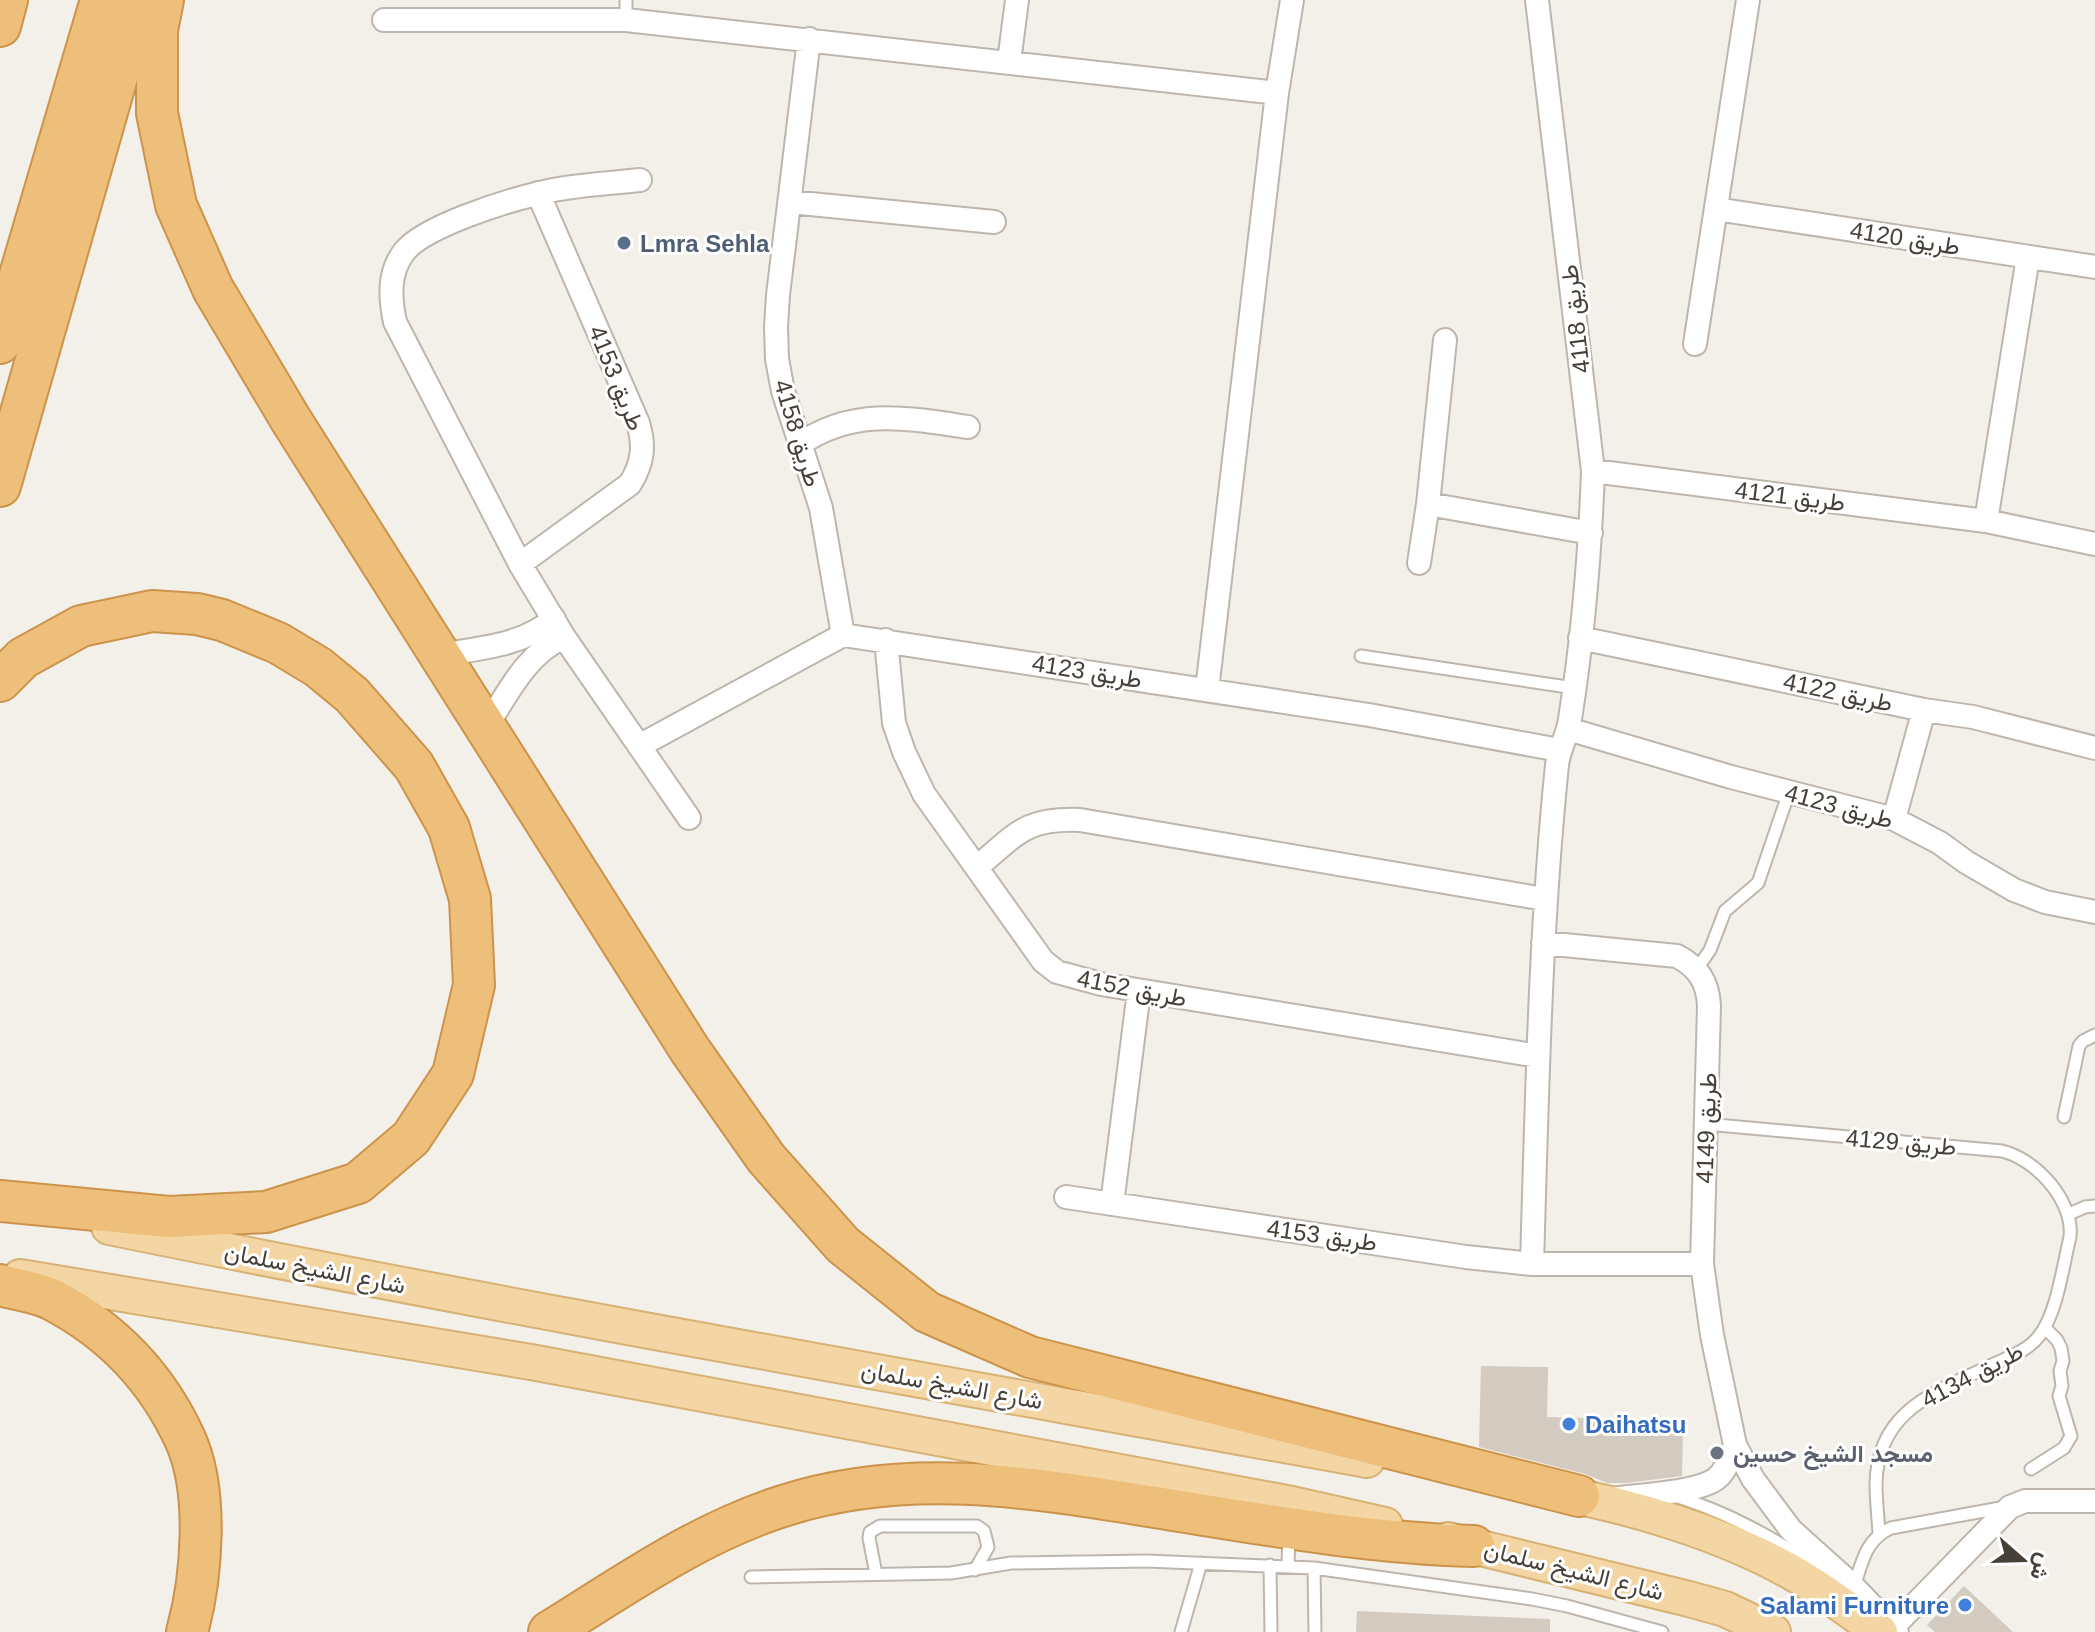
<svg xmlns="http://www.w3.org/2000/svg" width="2095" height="1632" font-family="Helvetica,Vazirmatn,sans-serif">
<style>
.building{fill:#d3cbc0}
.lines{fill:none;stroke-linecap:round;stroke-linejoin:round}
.service-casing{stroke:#beb6ad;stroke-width:15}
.minor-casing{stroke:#beb6ad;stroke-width:26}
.primary-casing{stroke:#d7b274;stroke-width:38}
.motorway-casing{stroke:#cc934b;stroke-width:44}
.service{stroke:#fff;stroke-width:11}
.minor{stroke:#fff;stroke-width:22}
.primary{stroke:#f3d6a3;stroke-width:34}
.motorway{stroke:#eebf7a;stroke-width:40}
.service-dot{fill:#5c6f8a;stroke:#fff;stroke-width:3}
.shop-dot{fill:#3f7fe0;stroke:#fff;stroke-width:3}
.worship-dot{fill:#6b7280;stroke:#fff;stroke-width:3}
.labels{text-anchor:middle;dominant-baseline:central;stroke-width:6;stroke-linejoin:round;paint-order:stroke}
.street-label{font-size:24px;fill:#464039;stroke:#fff}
.service-label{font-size:24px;font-weight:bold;fill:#4e5e75;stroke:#fff;text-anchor:start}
.shop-label{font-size:24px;font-weight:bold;fill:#366cbe;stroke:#fff;text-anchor:start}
.worship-label{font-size:24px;font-weight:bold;fill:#5b616d;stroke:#fff;text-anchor:start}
</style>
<rect width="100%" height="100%" fill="#f3f0ea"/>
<!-- building -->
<path class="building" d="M1481,1366l67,1 -1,50 112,3v9h24l-1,47 -56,7h-19l-22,-9 -106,-27z
M1964,1586l49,46h-78l-8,-7z
M1357,1611l193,8v13h-194z"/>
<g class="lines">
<!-- service casing -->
<g class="service-casing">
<path id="service" d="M626,20v-20
M1361,656l213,32
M1697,969l13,-19 15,-39 33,-28 31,-91
M2064,1117l15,-71 4,-5 12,-6
M1706,1124l296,27c34,8 72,50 68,86 -7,28 -13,77 -31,99 -11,15 -31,21 -47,29 -56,27 -115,45 -116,119 0,16 2,33 3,49
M2069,1214l16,-7 10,-1
M2031,1469l33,-21 7,-12 -12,-40 3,-10 -2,-15 3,-10 -2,-13 -4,-8 -12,-12
M1675,1496c55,17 102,44 148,75
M1270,1565l1,67
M1288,1566l1,-32
M1314,1568l1,64
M876,1574l-7,-36 1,-6 10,-6h97l7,5 4,16 -13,23
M751,1577l200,-4 60,-10 136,-2 167,7 218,31 35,7 95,26
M1854,1587c8,-25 12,-48 37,-59l115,-21
M1181,1632l20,-69"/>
</g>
<!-- minor casing -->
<g class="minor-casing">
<path id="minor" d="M384,20h242l651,73
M809,39l-31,256 -2,32 1,32 6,32 38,117 22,127
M1009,62l8,-62
M640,180c-34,4 -71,5 -104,14 -33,8 -113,33 -132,58 -16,21 -14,46 -9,70l125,242 44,73 125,181
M790,202l204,20
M1716,209l379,58
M1695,344l53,-344
M800,444c54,-37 107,-26 168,-17
M1593,471l393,50 109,23
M1428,504l163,29
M1986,521l42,-264
M1419,563l9,-59 17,-164
M520,564l110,-80c13,-21 15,-38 8,-61l-100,-230
M1580,638l344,72 49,7 122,31
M886,640l8,83 10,29 20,42 119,167 14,11 44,12 437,72
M440,655c41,-7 81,-9 114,-36
M1207,690l70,-597 15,-93
M486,727c22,-34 40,-73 78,-90
M1568,729l163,48 163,42 46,24 26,19 48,28 31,12 50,10
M639,746l204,-111 526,80 190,35
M1894,819l30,-109
M977,867c40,-33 47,-49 103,-47l464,79
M1543,943l134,13c21,11 31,26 32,50l-7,258 10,71 23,110 18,34 38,51 59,53 47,49
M1066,1197l400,60 66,7h170
M1112,1204l27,-213
M1532,1264c5,-167 8,-333 25,-499 2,-17 11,-30 13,-46 13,-82 20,-166 23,-248l-56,-471
M1612,1499c26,-4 87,-6 105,-21 10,-8 13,-22 18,-33
M1893,1627l117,-120 15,-6h70"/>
</g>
<!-- primary casing -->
<g class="primary-casing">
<path id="primary" d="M109,1227c417,85 838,157 1258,233
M20,1277l511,85 761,142 93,21
M1553,1492c76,13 172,42 240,81 30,17 58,39 87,59
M1448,1540l241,59 36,10 48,23"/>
</g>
<!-- motorway casing -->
<g class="motorway-casing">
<path id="motorway" d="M163,0l-6,30v83l19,92 37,84 78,131 399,630 76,108 77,87 84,67 103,45 549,139
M0,26l7,-26
M0,343l101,-343
M0,486l139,-486
M0,681l23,-23 58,-32 71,-15 45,3 25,6 56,23 40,24 34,28 62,71 35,62 21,71 4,86 -21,89 -42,64 -53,45 -92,29 -97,5 -169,-16
M0,1285c17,5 38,7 53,15 59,31 104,78 132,139 24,52 17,139 2,193
M549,1632c76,-47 149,-99 234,-126 124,-40 247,-19 372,1 107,17 210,36 319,39"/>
</g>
<!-- service -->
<use href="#service" class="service"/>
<!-- minor -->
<use href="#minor" class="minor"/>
<!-- primary -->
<use href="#primary" class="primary"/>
<!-- motorway -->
<use href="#motorway" class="motorway"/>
</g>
<!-- markers -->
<circle class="service-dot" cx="624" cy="243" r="8"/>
<g class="shop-dot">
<circle cx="1569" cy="1424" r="8"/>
<circle cx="1965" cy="1605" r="8"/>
</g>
<circle class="worship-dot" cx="1717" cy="1453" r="8"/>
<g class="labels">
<!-- street labels -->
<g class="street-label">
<text transform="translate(1905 238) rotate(9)">طريق 4120</text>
<text transform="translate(1575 319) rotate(-97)">طريق 4118</text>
<text transform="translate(617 378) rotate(68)">طريق 4153</text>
<text transform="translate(798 433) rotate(73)">طريق 4158</text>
<text transform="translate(1790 496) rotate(7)">طريق 4121</text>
<text transform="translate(1087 671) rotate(9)">طريق 4123</text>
<text transform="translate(1838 692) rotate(12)">طريق 4122</text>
<text transform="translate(1839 806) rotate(15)">طريق 4123</text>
<text transform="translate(1132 988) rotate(11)">طريق 4152</text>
<text transform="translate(1706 1128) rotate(-88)">طريق 4149</text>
<text transform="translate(1901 1142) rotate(5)">طريق 4129</text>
<text transform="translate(1322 1235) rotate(8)">طريق 4153</text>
<text transform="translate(315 1268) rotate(11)">شارع الشيخ سلمان</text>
<text transform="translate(1972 1375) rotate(-28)">طريق 4134</text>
<text transform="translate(952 1385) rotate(10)">شارع الشيخ سلمان</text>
<text transform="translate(1574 1570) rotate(14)">شارع الشيخ سلمان</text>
</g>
<!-- service labels -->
<g class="service-label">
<text x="640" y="243">Lmra Sehla</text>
</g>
<!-- shop labels -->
<g class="shop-label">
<text x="1585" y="1424">Daihatsu</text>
<text x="1949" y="1605" text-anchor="end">Salami Furniture</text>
</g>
<!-- worship labels -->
<g class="worship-label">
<text x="1733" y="1453">مسجد الشيخ حسين</text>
</g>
</g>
<!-- north arrow -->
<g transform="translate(2023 1560) rotate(110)" stroke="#ffffff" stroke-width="6" paint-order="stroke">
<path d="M0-6L14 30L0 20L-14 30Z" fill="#464039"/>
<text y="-12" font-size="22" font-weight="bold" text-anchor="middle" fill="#464039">ش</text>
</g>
</svg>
